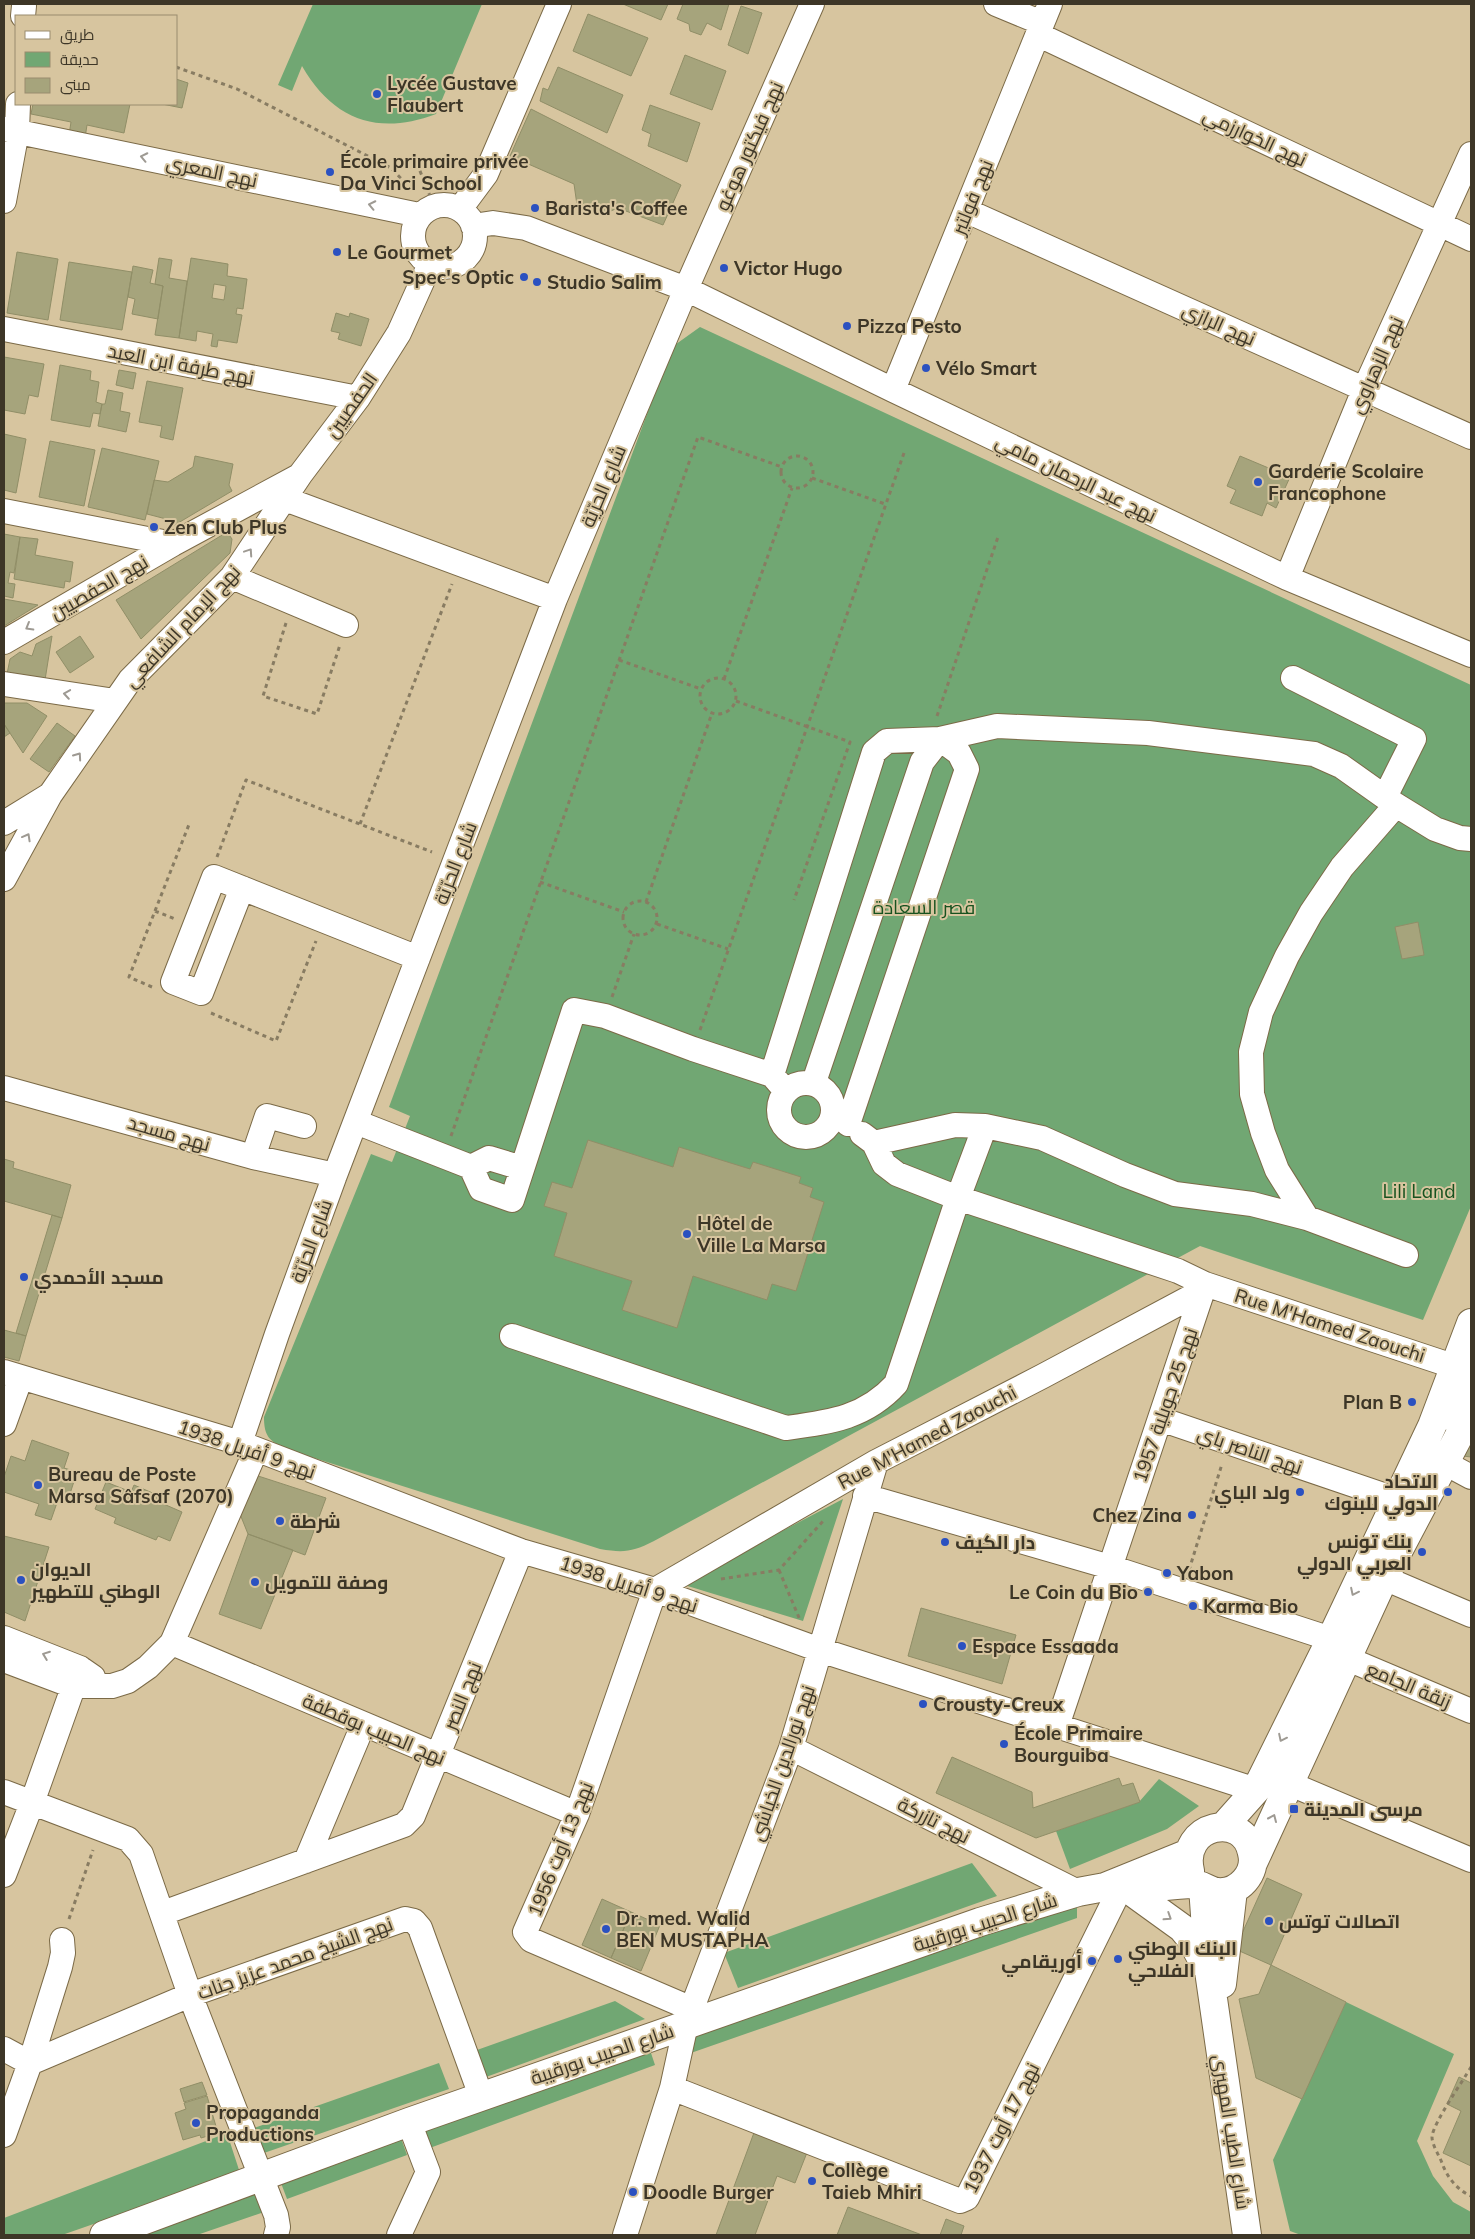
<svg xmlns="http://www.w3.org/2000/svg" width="1475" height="2239" font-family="Mulish,Cairo,sans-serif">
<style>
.green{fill:#71a773}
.building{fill:#a6a47c;stroke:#908e67;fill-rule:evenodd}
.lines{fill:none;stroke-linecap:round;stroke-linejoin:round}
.minor-casing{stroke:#7b6a47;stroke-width:26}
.major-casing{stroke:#7b6a47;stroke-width:30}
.path{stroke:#887c62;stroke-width:3;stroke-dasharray:4 4;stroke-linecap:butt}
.minor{stroke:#fff;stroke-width:24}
.major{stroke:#fff;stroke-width:28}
.oneway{stroke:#9e9a93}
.poi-dot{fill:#2b51c0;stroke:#d7c59f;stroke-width:2}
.labels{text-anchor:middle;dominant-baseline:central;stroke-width:4;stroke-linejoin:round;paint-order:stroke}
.poi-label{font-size:19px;font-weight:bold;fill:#3d3627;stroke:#d7c59f;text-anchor:start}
.street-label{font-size:19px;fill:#3d3627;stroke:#d7c59f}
.park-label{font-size:19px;fill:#17521f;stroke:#d7c59f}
</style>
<rect width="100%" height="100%" fill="#d7c59f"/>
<!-- green -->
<path class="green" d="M313,4h169l-46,110c-58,22 -103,6 -134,-48l-10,25 -14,-6z
M700,327l771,358v521l-48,114 -223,-74 -546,295c-22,11 -30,12 -54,8l-314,-100c-17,-8 -22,-13 -22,-32l107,-263 21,8 18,-46 -21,-9 283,-760z
M843,1499l-40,122 -122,-37z
M1159,1779l40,27 -32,23 -97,40 -14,-38 83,-29z
M972,1863l25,33 -259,92 -14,-35z
M1077,1896v22l-389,136 5,-23z
M615,2001l30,18 -159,58 -9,-27z
M1346,2002l108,52 -37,87 16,35 20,26 18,10v23h-170l-11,-4 -17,-71z
M649,2047l6,18 -228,84 -6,-18z
M439,2063l10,26 -188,65 -10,-25z
M227,2133l13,40 -178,62h-58v-17z
M401,2138l6,17 -120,44 -6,-16z
M258,2192l6,20 -67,23h-64z"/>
<!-- building -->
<path class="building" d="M623,4h45l-7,16z
M683,4h46l-8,26 -14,-7 -6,12 -11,-4 -1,-7 -12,-5z
M741,6l21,7 -14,41 -20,-9z
M588,14l60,24 -17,38 -58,-25z
M685,55l41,16 -14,39 -42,-16z
M558,67l65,28 -16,38 -67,-32 3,-13 5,2z
M176,79l12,4 -6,25 -20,-4h14z
M33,104h97l-6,29 -37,-8 -2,13 -16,-3 2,-13 -40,-8z
M650,105l50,18 -13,39 -39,-16 3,-12 -9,-4z
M531,109l150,76 -18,40 -45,-17 -17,7 -24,-10 -3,-21 -64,-28z
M17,252l41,7 -10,61 -41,-7z
M159,258l13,2 -3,18 18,3 -8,57 -24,-3 8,-49 -8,-2z
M191,258l37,6 -1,12 20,3 -4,30 -6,-1 -1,6 6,1 -5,28 -19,-3 -1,7 -6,-1 2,-12 -16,-3 -1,10 -17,-3zM214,284l12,2 -2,14 -12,-2z
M69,262l63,10 -10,58 -62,-10z
M133,266l20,4 -3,13 13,3 -5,33 -26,-5 3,-15 -7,-2z
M336,313l13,4 1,-4 19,6 -8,27 -23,-7 2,-6 -9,-2z
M4,357l40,7 -6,33 -9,-2 -4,19 -21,-4z
M60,365l31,6 -1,9 9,2 -3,20 6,2 -2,10 -7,-1 -3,14 -39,-7z
M119,370l17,3 -3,16 -17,-4z
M147,381l36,7 -10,52 -13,-3 2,-11 -23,-4z
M108,390l15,3 -3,18 10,2 -4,19 -28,-6 4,-22h3z
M4,434l22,5 -10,54 -12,-3z
M50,441l45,9 -11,56 -45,-9z
M102,448l57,13 -14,59 -57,-13z
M195,456l38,8 -4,21 3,6 -59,35 -3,-6 -23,-6 7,-34 14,2 25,-15z
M1240,456l50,21 -14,31 -9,-5 -5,13 -32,-13 6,-13 -9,-4z
M227,532l5,7 -2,14 -89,86 -25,-39z
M4,534l16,3 -6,36 -4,-1 -2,11 7,1 -2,14 -9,-2z
M20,537l18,2 -3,16 38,7 -3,20 -5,-1 -1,7 -50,-9z
M4,599l34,6 -34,21z
M52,636l-7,44 -38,-6 3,-15 10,-7 12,4 4,-12z
M80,636l14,21 -24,16 -14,-21z
M4,703h23l20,13 -24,37 -19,-29z
M57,723l18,13 -26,36 -19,-13z
M4,724l6,9 -6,4z
M1418,922l6,33 -22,4 -7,-32z
M588,1140l85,27 6,-20 71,22 3,-7 48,15 -2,6 14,5 -3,9 14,5 -28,89 -24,-7 -5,16 -74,-24 -16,52 -55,-18 10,-29 -78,-25 13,-43 -23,-7 8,-24 20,6z
M4,1159l10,3 -1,6 58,17 -9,33 -58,-17z
M52,1215l10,3 -36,118 -10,-3z
M4,1330l22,6 -7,25 -15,-4z
M1471,1428v29l-8,-1z
M32,1440l37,13 -5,15 13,4 -9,28 -9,-3 -8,23 -16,-5 4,-11 -35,-12v-15l7,-21 14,5z
M252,1474l74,24 -21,57 -57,-21 -10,-25z
M106,1482l25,10 3,-7 28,12 -3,5 23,10 -12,29 -12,-5 -2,4 -42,-17 2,-5 -21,-9z
M248,1534l45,16 -32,79 -42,-15z
M4,1536l45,11 -24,74 -21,-9z
M921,1608l95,27 -14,49 -94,-28z
M952,1757l80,35 1,16 86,-30 3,8 11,-3 7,19 -104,36 -100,-45z
M1267,1878l35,16 -31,71 -36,-16z
M602,1899l29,13 -20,46 -29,-13z
M631,1912l29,13 -19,46 -30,-13z
M1271,1965l75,37 -44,97 -46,-21 -17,-79 20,-5z
M1459,2077l12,6v83l-28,-13 18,-42 -14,-7z
M202,2082l5,13 -23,7 -4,-13z
M207,2096l11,37 -17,5 -1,-3 -17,5 -8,-27 11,-4 -2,-6z
M755,2130l53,20 -13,33 -18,-7 -22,59h-39z
M848,2207l74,28h-85z
M946,2219l18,7 -3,9h-21z"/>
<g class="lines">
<!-- minor casing -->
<g class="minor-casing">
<path id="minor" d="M996,4l46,19
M23,16l1,-10
M1039,35l432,204
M4,129l415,86
M4,201l13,-70 1,-27
M413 236a31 31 0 1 1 62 0a31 31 0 1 1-62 0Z
M460,209l26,-35 73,-170
M967,211l504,226
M473,226l20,-3 33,5 160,61 207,101 394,188 184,77
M4,329l354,69
M893,390l157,-386
M285,499l270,100
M4,511l169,33
M232,577l114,48
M1287,578l77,-188 107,-236
M4,642l169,-98 124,-67
M1293,678l121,61 -29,58
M4,684l111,17
M4,823l44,-27
M4,879l46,-84 80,-115 102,-103 68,-102 58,-77 41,-65 31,-69
M242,888l-41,105 -28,-11 41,-105 204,81
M772,1075l102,-323 13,-11 53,-2 19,14 8,16 -119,355
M814,1082l108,-320 18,-23 57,-13 151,7 166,21 27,12 55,39 39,24 25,9 11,1
M779 1110a27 27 0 1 1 54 0a27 27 0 1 1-54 0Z
M4,1088l249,69 82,18
M356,1122l115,45 10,22 31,11 62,-190 31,6 88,33 79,26 13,15
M862,1134l12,9 81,-18 30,1 57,12 83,37 50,19 77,10 55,14 99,37
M874,1143l10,21 13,10 61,24 220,73 27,13 266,88
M253,1157l14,-41 37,10
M471,1167l18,-9 33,10
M1307,1218l-30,-48 -14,-37 -11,-39 -1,-42 10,-40 26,-56 24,-43 31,-46 54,-62
M512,1336l274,92c44,-6 79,-10 110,-44l62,-186 27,-72
M4,1372l236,71 281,108 134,39 165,60 436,140
M1160,1419l238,81
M4,1424l17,-47
M240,1443l37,-109 58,-159 220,-576 131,-310 126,-285
M1445,1463l26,14
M865,1496l245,71 221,72
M1384,1578l87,37
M4,1638l76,30 13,9
M172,1643l405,171
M1348,1659l123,52
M4,1660l69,26h39l16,-5 20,-14 24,-24 84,-193
M1057,1726l148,-442
M791,1748l287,144
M1288,1783l183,77
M4,1792l124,47 13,15 49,141 86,220 2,12 -2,8
M306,1861l57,-136
M4,1875l28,-72 48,-135
M163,1913l241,-88 9,-9 108,-265
M692,2009l-161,-69 -6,-8 52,-118 78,-224 221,-128 167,-86 161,-86
M4,2049l26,14 160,-68 215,-76 9,2 6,7 61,168
M672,2088l288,113 7,-3 153,-309 -2,-8
M4,2135l26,-72 30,-96 3,-14 -1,-13
M399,2235l29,-63 -19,-50
M625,2235l47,-147 14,-64 105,-276 85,-286"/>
</g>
<!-- major casing -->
<g class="major-casing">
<path id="major" d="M1440,1417l11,-13 20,-17
M1223,1827l33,-37 75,-151 101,-213 39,-103
M1253,1863l131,-285 87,-165
M1203,1887l6,84 38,264
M1120,1889c24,0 48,-4 73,-5 9,0 15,7 24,8 22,2 40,-19 35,-39 -8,-43 -73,-29 -62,18
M1128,1889l54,39 9,11 14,26
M1222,1984l11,-94
M104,2235l305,-113 571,-200 98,-30 27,-5 84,-34"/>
</g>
<!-- path -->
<path class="path" d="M176,67l61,22 154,79 21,22
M414,156l16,40
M781 472a16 16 0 1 1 32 0a16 16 0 1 1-32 0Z
M812,478l73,26
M286,623l-23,73 54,18 23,-69
M619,660l82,29
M700 696a18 18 0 1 1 36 0a18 18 0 1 1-36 0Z
M724,679l68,-191
M736,701l114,41 -56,158
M937,716l61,-179
M360,824l92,-240
M217,857l29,-77 186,72
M540,882l84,30
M623 918a17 17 0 1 1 34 0a17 17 0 1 1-34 0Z
M646,902l66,-189
M155,911l20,8
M657,924l71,25
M152,987l-23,-10 61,-155
M612,997l22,-63
M211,1013l65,28 40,-100
M700,1030l204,-577
M451,1136l247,-699 84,30
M779,1570l21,50
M1189,1570l33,-106
M721,1579l58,-9 45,-50
M69,1919l24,-69
M1471,2067c-8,14 -38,56 -39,70 0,8 7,18 10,26 5,14 15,27 29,33"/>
<!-- minor -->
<use href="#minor" class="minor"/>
<!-- major -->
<use href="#major" class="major"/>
</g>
<!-- one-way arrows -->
<defs><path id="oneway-chevron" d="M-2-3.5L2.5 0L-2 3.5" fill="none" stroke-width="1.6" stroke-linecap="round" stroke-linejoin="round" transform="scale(1.25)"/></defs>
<g class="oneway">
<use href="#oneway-chevron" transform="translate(144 157) rotate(-168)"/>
<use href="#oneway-chevron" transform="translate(372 205) rotate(-168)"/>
<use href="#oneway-chevron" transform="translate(249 552) rotate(-56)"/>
<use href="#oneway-chevron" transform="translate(29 627) rotate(150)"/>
<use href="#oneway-chevron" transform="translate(67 694) rotate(-171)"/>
<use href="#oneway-chevron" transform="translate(78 756) rotate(-55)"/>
<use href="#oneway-chevron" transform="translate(27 837) rotate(-61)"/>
<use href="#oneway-chevron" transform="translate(1354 1592) rotate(116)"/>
<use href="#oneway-chevron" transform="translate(46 1655) rotate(-159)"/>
<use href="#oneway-chevron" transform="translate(1282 1738) rotate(116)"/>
<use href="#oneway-chevron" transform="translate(1273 1818) rotate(-66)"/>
<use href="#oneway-chevron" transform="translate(1168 1917) rotate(33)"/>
</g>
<!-- markers -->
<g class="poi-dot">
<circle cx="377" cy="94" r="5"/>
<circle cx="330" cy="172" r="5"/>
<circle cx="535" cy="208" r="5"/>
<circle cx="337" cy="252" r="5"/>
<circle cx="724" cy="268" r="5"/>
<circle cx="524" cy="277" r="5"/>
<circle cx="537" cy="282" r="5"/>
<circle cx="847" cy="326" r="5"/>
<circle cx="926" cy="368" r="5"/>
<circle cx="1258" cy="482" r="5"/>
<circle cx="154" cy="527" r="5"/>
<circle cx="687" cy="1234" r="5"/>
<circle cx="24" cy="1277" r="5"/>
<circle cx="1412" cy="1402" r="5"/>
<circle cx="38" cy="1485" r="5"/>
<circle cx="1300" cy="1492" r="5"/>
<circle cx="1448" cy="1492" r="5"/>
<circle cx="1192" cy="1515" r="5"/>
<circle cx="280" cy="1521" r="5"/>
<circle cx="945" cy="1542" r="5"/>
<circle cx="1422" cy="1552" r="5"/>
<circle cx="1167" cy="1573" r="5"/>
<circle cx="21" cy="1580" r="5"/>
<circle cx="255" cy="1582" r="5"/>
<circle cx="1148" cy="1592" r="5"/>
<circle cx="1193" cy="1606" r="5"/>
<circle cx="962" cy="1646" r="5"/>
<circle cx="923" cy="1704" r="5"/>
<circle cx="1004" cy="1744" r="5"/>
<rect x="1289" y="1804" width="10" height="10" rx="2.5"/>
<circle cx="1269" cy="1921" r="5"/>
<circle cx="606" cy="1929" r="5"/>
<circle cx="1118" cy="1959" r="5"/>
<circle cx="1092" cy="1961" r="5"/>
<circle cx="196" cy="2123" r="5"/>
<circle cx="812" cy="2181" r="5"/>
<circle cx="633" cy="2192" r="5"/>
</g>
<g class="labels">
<!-- poi labels -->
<g class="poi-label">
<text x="387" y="83">Lycée Gustave<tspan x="387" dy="22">Flaubert</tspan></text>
<text x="340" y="161">École primaire privée<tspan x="340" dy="22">Da Vinci School</tspan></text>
<text x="545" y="208">Barista's Coffee</text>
<text x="347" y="252">Le Gourmet</text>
<text x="734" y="268">Victor Hugo</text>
<text x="514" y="277" text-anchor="end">Spec's Optic</text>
<text x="547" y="282">Studio Salim</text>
<text x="857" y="326">Pizza Pesto</text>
<text x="936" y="368">Vélo Smart</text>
<text x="1268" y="471">Garderie Scolaire<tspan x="1268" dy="22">Francophone</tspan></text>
<text x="164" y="527">Zen Club Plus</text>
<text x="697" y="1223">Hôtel de<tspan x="697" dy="22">Ville La Marsa</tspan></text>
<text x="34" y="1277">مسجد الأحمدي</text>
<text x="1402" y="1402" text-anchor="end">Plan B</text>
<text x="48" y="1474">Bureau de Poste<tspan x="48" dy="22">Marsa Sâfsaf (2070)</tspan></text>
<text x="1438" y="1481" text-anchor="end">الاتحاد<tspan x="1438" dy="22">الدولي للبنوك</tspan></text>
<text x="1290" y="1492" text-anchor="end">ولد الباي</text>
<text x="1182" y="1515" text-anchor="end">Chez Zina</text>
<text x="290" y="1521">شرطة</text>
<text x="1412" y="1541" text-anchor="end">بنك تونس<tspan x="1412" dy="22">العربي الدولي</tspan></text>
<text x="955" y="1542">دار الكيف</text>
<text x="31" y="1569">الديوان<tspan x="31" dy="22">الوطني للتطهير</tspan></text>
<text x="1177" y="1573">Yabon</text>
<text x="265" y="1582">وصفة للتمويل</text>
<text x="1138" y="1592" text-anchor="end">Le Coin du Bio</text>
<text x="1203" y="1606">Karma Bio</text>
<text x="972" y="1646">Espace Essaada</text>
<text x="933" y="1704">Crousty-Creux</text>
<text x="1014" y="1733">École Primaire<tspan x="1014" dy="22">Bourguiba</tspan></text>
<text x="1304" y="1809">مرسى المدينة</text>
<text x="616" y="1918">Dr. med. Walid<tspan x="616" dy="22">BEN MUSTAPHA</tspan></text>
<text x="1279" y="1921">اتصالات توتس</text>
<text x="1128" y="1948">البنك الوطني<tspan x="1128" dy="22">الفلاحي</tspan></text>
<text x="1082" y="1961" text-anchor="end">أوريقامي</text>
<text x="206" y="2112">Propaganda<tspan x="206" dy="22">Productions</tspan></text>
<text x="822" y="2170">Collège<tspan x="822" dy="22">Taieb Mhiri</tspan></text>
<text x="643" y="2192">Doodle Burger</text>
</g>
<!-- street labels -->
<g class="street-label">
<text transform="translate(1255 137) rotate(25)">نهج الخوارزمي</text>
<text transform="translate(749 146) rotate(-66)">نهج فيكتور هوغو</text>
<text transform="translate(212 171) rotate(12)">نهج المعري</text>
<text transform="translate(972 197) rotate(-68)">نهج فولتير</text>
<text transform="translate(1219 324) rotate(24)">نهج الرازي</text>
<text transform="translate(181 364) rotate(11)">نهج طرفة ابن العبد</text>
<text transform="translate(1376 365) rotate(-66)">نهج الزهراوي</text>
<text transform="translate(351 405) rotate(-55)">الحفصيين</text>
<text transform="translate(1076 478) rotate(26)">نهج عبد الرحمان مامي</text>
<text transform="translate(603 486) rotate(-67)">شارع الحرّيّة</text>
<text transform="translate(99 587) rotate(-30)">نهج الحفصيين</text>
<text transform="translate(182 626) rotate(-47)">نهج الإمام الشافعي</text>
<text transform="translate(455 863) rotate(-69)">شارع الحرّيّة</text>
<text transform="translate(169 1133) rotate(16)">نهج مسجد</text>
<text transform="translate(311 1241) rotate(-70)">شارع الحرّيّة</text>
<text transform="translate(1330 1325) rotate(18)">Rue M'Hamed Zaouchi</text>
<text transform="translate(1165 1405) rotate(-71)">نهج 25 جويلية 1957</text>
<text transform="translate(927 1437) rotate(-28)">Rue M'Hamed Zaouchi</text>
<text transform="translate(247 1449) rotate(19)">نهج 9 أفريل 1938</text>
<text transform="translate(1250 1450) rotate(19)">نهج الناصر باي</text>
<text transform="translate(629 1584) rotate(18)">نهج 9 أفريل 1938</text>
<text transform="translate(1409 1685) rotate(23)">زنقة الجامع</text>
<text transform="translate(462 1696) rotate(-68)">نهج النصر</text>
<text transform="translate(374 1729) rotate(23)">نهج الحبيب بوقطفة</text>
<text transform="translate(782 1763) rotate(-71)">نهج نورالدين الخياشي</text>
<text transform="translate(934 1820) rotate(27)">نهج تازركة</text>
<text transform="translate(560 1849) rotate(-68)">نهج 13 أوت 1956</text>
<text transform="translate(985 1922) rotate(-18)">شارع الحبيب بورقيبة</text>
<text transform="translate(295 1958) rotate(-20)">نهج الشيخ محمد عزيز جنات</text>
<text transform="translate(602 2054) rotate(-19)">شارع الحبيب بورقيبة</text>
<text transform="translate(1001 2128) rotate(-63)">نهج 17 أوت 1937</text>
<text transform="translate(1232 2132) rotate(81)">شارع الطيب المهيري</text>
</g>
<!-- park labels -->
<g class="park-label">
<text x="924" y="907">قصر السعادة</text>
<text x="1419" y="1191">Lili Land</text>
</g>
</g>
<!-- border -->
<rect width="1475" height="2239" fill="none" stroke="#3d3627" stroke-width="10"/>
<!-- legend -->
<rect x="15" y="15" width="162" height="90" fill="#d7c59f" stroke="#998c6f"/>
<rect x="25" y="31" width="25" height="8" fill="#ffffff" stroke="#998c6f"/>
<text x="60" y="40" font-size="15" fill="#3d3627">طريق</text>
<rect x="25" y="52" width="25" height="15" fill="#71a773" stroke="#998c6f"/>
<text x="60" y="65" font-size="15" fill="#3d3627">حديقة</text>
<rect x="25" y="78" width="25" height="15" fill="#a6a47c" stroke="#998c6f"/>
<text x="60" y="90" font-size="15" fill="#3d3627">مبنى</text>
</svg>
